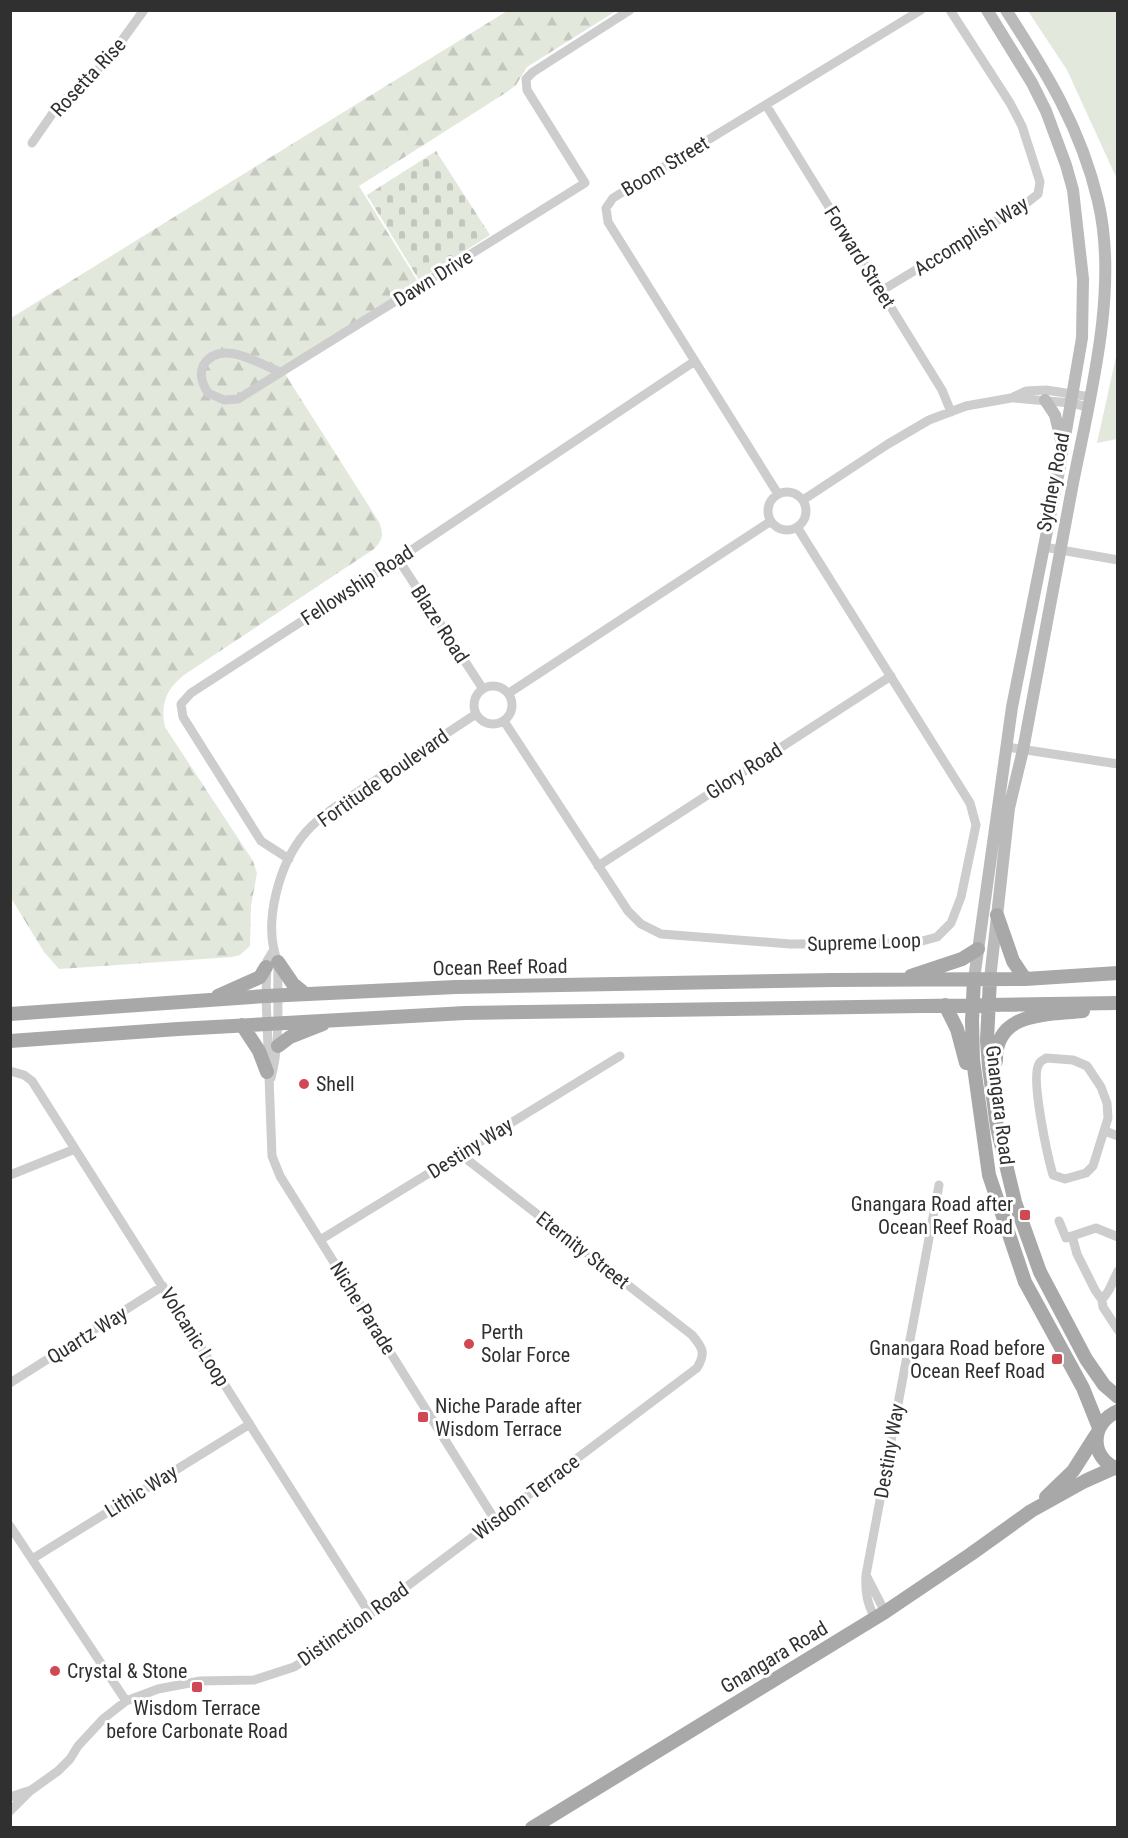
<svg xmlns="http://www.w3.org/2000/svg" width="1128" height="1838" font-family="'Roboto Condensed',sans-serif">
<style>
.grass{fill:#e3e8dd}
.forest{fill:url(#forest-firs)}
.cemetery{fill:url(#cemetery-stones)}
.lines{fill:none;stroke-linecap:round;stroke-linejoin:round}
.street{stroke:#cdcdcd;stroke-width:9}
.secondary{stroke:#bababa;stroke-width:12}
.primary{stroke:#a8a8a8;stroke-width:14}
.poi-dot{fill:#d04853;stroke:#fff;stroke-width:2}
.labels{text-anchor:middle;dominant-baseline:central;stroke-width:6;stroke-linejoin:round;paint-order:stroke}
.street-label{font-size:20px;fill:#303030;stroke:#fff}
.poi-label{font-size:20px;fill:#303030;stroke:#fff;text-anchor:start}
</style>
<defs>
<pattern id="forest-firs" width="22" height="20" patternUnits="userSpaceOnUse" patternTransform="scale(1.5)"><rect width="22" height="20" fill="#e3e8dd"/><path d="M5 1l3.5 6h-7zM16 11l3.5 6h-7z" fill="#c3c7be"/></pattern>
<pattern id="cemetery-stones" width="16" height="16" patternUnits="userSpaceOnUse" patternTransform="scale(1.5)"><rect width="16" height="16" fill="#e3e8dd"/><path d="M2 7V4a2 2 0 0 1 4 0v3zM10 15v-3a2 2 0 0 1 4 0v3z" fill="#c3c7be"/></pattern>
</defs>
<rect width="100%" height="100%" fill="#fff"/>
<!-- grass -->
<path class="grass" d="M1028,11h89v168l-50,-109z
M1117,352v87l-20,4z"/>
<!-- forest -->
<path class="forest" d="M507,11h109l-89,56 -11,18 -9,7 -148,94 64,104 -138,84 94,148c5,12 4,18 -5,27l-190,126c-18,14 -24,30 -19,52l88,134 4,12 -6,33 -1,40 -10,9 -8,2 -173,12 -15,-17 -33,-54v-580z"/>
<!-- cemetery -->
<path class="cemetery" d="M436,151l54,84 -71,45 -52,-85z"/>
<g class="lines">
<!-- street -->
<path class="street" d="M766,105l176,285 9,22
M32,143l25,-36 50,-46 37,-51
M881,291l147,-89 10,-8 2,-12 -18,-56 -12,-23 -60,-93
M280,372c-20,-8 -61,-35 -77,-6 -4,9 0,19 5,27l16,7 14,-1 347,-216 -58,-93 -1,-11 7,-7 97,-62
M1014,398l57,5 17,4
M768 511a19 19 0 1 1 38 0a19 19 0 1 1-38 0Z
M778,494l-170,-272 -2,-14 7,-10 308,-188
M803,500l85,-56 41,-24 37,-14 45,-8 15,-7 20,-1 45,7
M1044,547l74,13
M398,559l85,130
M474 705a19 19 0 1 1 38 0a19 19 0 1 1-38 0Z
M509,693l262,-172
M504,721l124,190 13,13 20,10 129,10 125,-1 22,-6 14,-14 10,-26 15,-72 -6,-22 -173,-276
M1007,747l111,17
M289,859l-28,-18 -78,-124 -2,-13 10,-11 207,-134 297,-198
M598,866l293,-190
M273,951l-6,10 -1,35 6,160 8,20 215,344
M1046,1058l27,2 14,6 14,21 6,16 1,15 -15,48 -7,7 -21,6 -12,-4c-5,-17 -23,-98 -14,-111 1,-3 5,-4 7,-6z
M10,1071l14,4 8,6 338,533
M271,1078c10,-38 6,-77 7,-116 -16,-38 1,-99 28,-130 19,-21 46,-36 70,-52 33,-22 67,-44 100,-66
M1105,1131l13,5
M10,1175l65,-26
M1059,1221l7,17 30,-10 22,9
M1072,1236l5,18 18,36 7,10 1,7 15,23
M320,1240l300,-184
M1102,1300l7,-10 9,-19
M10,1383l153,-97
M10,1526l116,175
M32,1559l218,-135
M866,1575l19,37
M875,1618c-8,-15 -10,-26 -9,-43l73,-390
M10,1797l18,-6
M10,1811l20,-20 28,-20 12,-12 8,-13 25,-27 23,-18 32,-12 42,-8 54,-1 40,-13 35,-22 368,-277c9,-15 6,-20 -5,-33l-232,-181"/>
<!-- secondary -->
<path class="secondary" d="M1045,400l10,15 7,29
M974,979l38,-272 48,-241 22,-128 1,-59 -10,-89 -7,-25 -20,-54 -14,-28 -45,-73
M990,979l19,-171 14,-58c17,-89 33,-178 50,-267 17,-86 46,-195 25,-282 -17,-73 -52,-129 -92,-191"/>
<!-- primary -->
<path class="primary" d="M997,915l16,46 12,18
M278,962l15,22 12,10
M911,976l51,-17 16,-10
M974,979l-2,42 1,39 16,115 36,107 58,106 16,40
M990,979l-3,61 2,27 8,60 18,75 25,70 46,87 18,26 14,12
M218,996l42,-19 6,-10
M945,1005l12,24 9,34
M10,1014l256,-18 190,-9 377,-7 192,-1 93,-6
M242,1025l17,26 8,21
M10,1041l168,-12 287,-16 653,-10
M278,1046l12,-9 33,-13
M996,1061c-1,-50 51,-46 87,-50
M1118,1411c-28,12 -29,47 0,58
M1046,1497l27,-26 23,-36
M532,1828l353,-216 86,-58 60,-43 54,-30 29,-13"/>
</g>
<!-- markers -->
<g class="poi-dot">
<circle cx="304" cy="1084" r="6"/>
<rect x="1019" y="1209" width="12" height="12" rx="3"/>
<circle cx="469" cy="1344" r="6"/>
<rect x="1051" y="1353" width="12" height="12" rx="3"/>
<rect x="417" y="1411" width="12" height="12" rx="3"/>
<circle cx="55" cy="1671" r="6"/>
<rect x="191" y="1681" width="12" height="12" rx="3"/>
</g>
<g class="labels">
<!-- street labels -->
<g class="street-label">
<text transform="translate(88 77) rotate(-47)">Rosetta Rise</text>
<text transform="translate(665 166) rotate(-31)">Boom Street</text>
<text transform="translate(971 236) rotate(-32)">Accomplish Way</text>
<text transform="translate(860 257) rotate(58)">Forward Street</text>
<text transform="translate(433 278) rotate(-32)">Dawn Drive</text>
<text transform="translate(1053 482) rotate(-79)">Sydney Road</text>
<text transform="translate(357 585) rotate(-33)">Fellowship Road</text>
<text transform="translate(440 624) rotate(57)">Blaze Road</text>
<text transform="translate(744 771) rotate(-33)">Glory Road</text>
<text transform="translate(383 778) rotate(-35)">Fortitude Boulevard</text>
<text transform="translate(864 942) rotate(-2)">Supreme Loop</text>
<text transform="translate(500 967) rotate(-1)">Ocean Reef Road</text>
<text transform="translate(1000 1105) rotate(83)">Gnangara Road</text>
<text transform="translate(470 1148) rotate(-32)">Destiny Way</text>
<text transform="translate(583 1250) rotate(38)">Eternity Street</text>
<text transform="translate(363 1308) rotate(58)">Niche Parade</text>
<text transform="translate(87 1335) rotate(-32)">Quartz Way</text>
<text transform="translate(195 1337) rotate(58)">Volcanic Loop</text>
<text transform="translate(889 1451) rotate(-80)">Destiny Way</text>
<text transform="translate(141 1491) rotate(-32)">Lithic Way</text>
<text transform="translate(526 1497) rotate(-37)">Wisdom Terrace</text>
<text transform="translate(353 1624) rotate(-35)">Distinction Road</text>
<text transform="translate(774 1657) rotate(-31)">Gnangara Road</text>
</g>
<!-- poi labels -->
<g class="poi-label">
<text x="316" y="1084">Shell</text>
<text x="1013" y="1204" text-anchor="end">Gnangara Road after<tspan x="1013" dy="23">Ocean Reef Road</tspan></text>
<text x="481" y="1332">Perth<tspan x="481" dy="23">Solar Force</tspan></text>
<text x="1045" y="1348" text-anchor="end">Gnangara Road before<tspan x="1045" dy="23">Ocean Reef Road</tspan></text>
<text x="435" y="1406">Niche Parade after<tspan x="435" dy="23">Wisdom Terrace</tspan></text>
<text x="67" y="1671">Crystal &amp; Stone</text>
<text x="197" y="1708" text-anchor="middle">Wisdom Terrace<tspan x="197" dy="23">before Carbonate Road</tspan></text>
</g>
</g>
<!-- border -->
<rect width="1128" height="1838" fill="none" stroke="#303030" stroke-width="24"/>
</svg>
